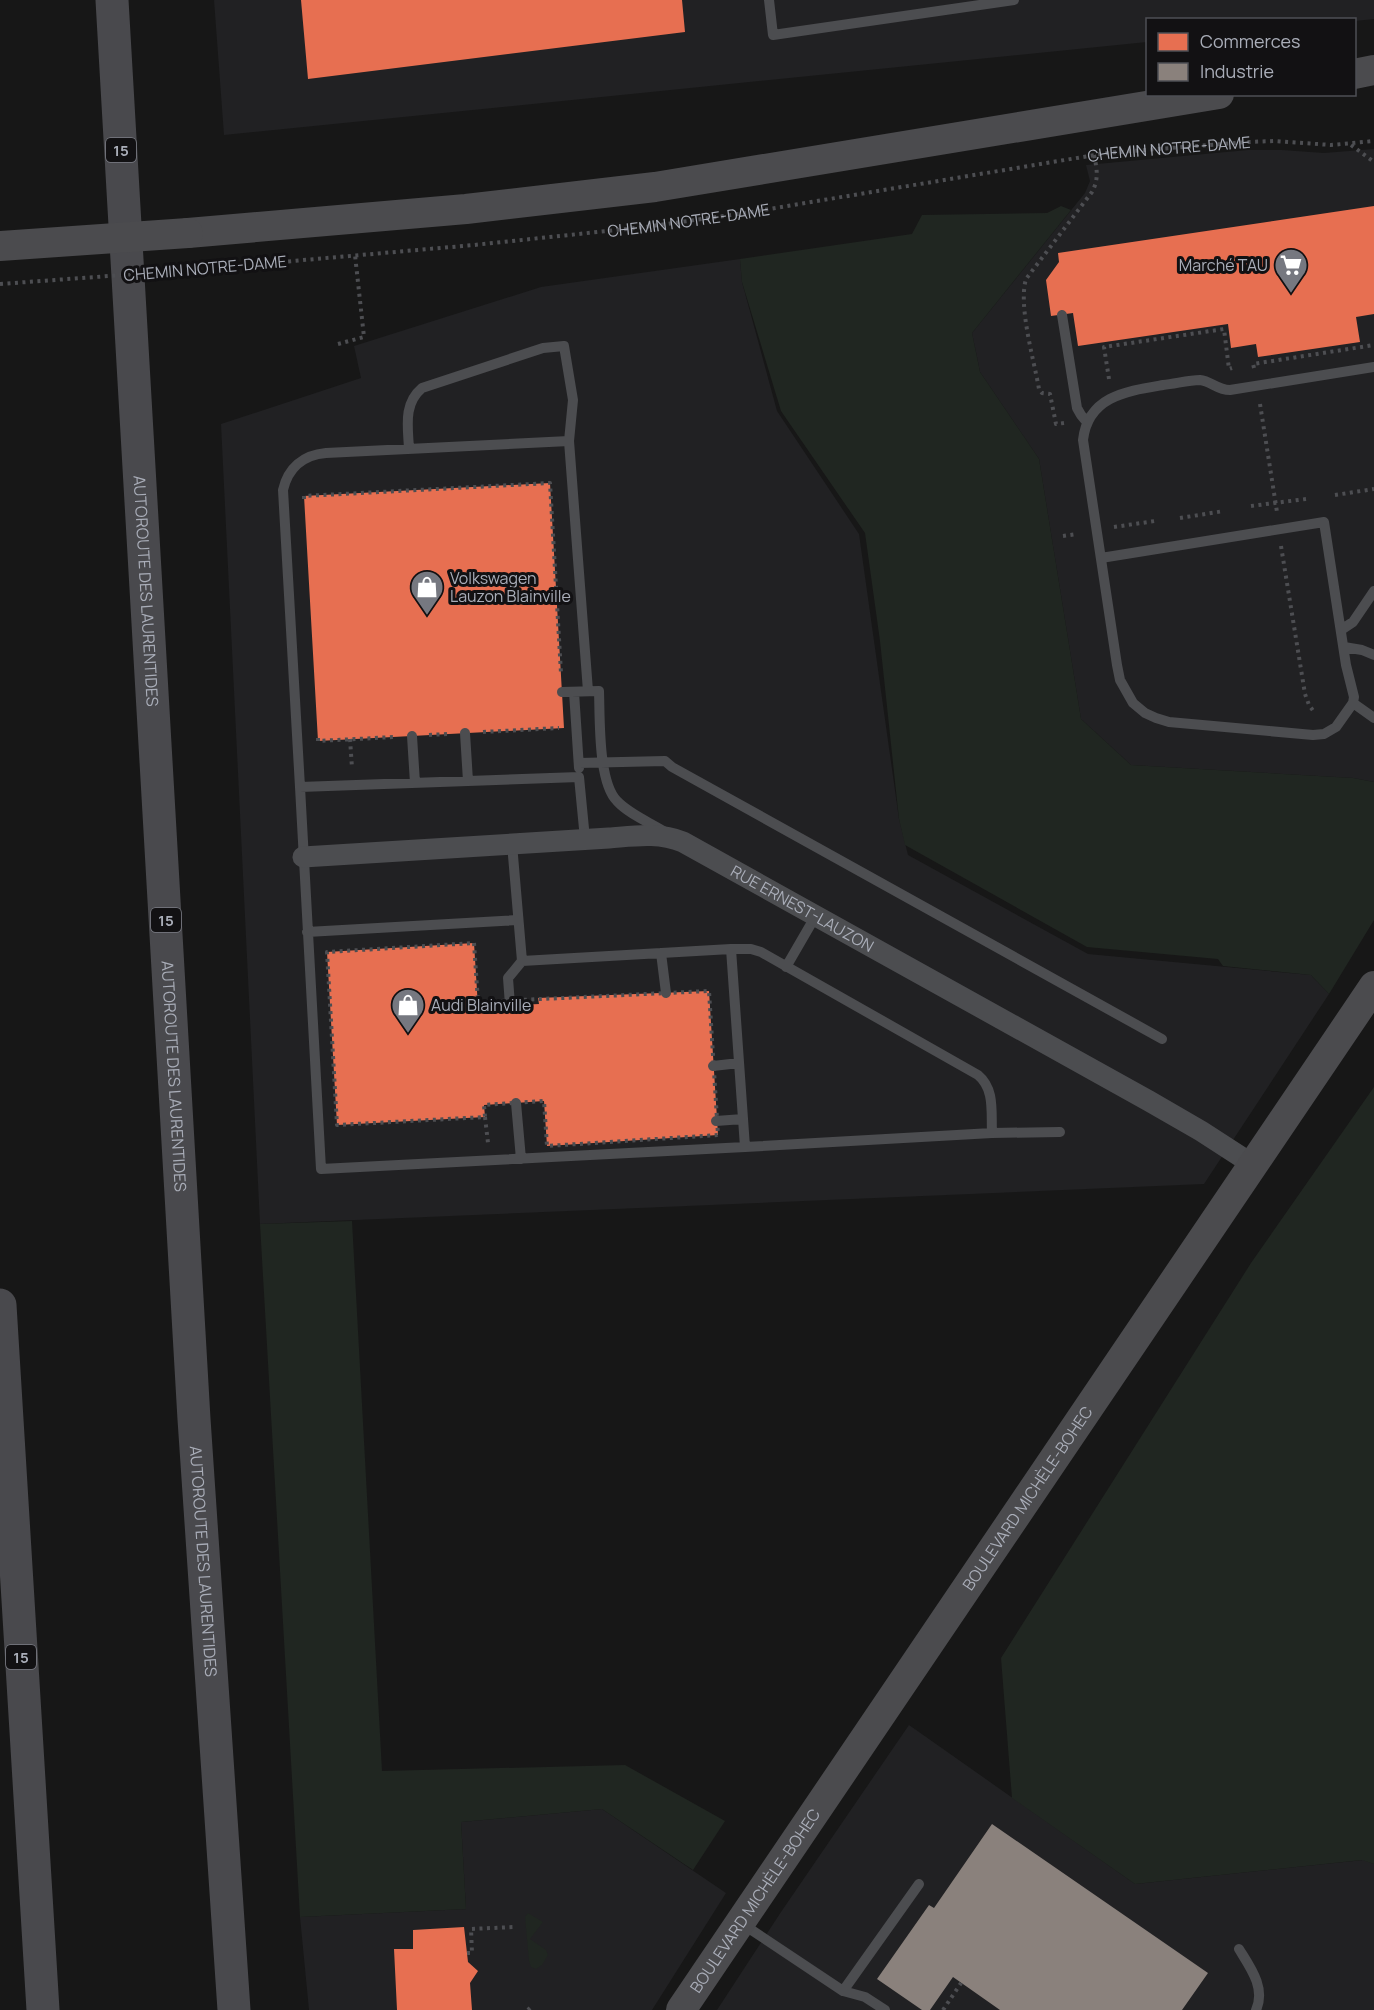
<svg xmlns="http://www.w3.org/2000/svg" width="1374" height="2010" font-family="Manrope,sans-serif">
<style>
.built{fill:#212123}
.green{fill:#202621}
.shops{fill:#e76f51}
.industry{fill:#8a817c}
.lines{fill:none;stroke-linecap:round;stroke-linejoin:round}
.path{stroke:#4d4e52;stroke-width:4;stroke-dasharray:3 4.5;stroke-linecap:butt}
.lane{stroke:#4c4d50;stroke-width:10}
.street{stroke:#4c4d50;stroke-width:21}
.secondary{stroke:#4b4b4e;stroke-width:30}
.highway{stroke:#49494d;stroke-width:33}
.path-bridge{stroke:#4d4e52;stroke-width:4;stroke-dasharray:3 4.5;stroke-linecap:butt}
.secondary-bridge{stroke:#4b4b4e;stroke-width:30}
.labels{text-anchor:middle;dominant-baseline:central;stroke-width:6;stroke-linejoin:round;paint-order:stroke}
.shield{fill:#121113;stroke:#7c7e86;stroke-width:1.5}
.shield-label{font-size:15px;font-weight:bold;fill:#a9adb8}
.street-label{font-size:16px;fill:#a9adb8;stroke:#121113}
.poi-label{font-size:16px;fill:#a9adb8;stroke:#121113;text-anchor:start}
</style>
<rect width="100%" height="100%" fill="#171717"/>
<!-- built -->
<path class="built" d="M214,0h1160v19l-19,2 -1,-1h-206l-1,22 -923,93z
M1374,149v633l-21,-4 -222,-13 -50,-46 -42,-260 -59,-87 -8,-39 113,-140 5,-12 -4,-16 162,-15h34l42,3z
M740,259l2,23 35,129 82,123 40,285 9,36 180,99 223,21 18,19 -125,190 -944,40 -39,-800 140,-46 -7,-32 187,-59z
M909,1725l226,159 228,-24 11,4v146h-657l64,-98z
M602,1809l124,84 -74,117h-343l-9,-93 166,-8 -5,-87z"/>
<!-- green -->
<path class="green" d="M1061,206l10,4 -99,123 8,39 59,87 42,260 50,46 222,13 21,4v138l-45,74 -18,-19 -88,-9 -5,-7 -131,-12 -182,-102 -6,-26 -19,-178 -15,-108 -84,-122 -39,-129 -2,-23 172,-25 10,-19 125,-2z
M1374,1087v777l-12,-4 -227,24 -123,-86 -11,-140 250,-395z
M352,1221l30,550 243,-6 100,56 -32,49 -91,-61 -141,13 5,87 -166,8 -40,-693z
M528,1913l15,9 -13,17 16,11 2,5 -6,10 -6,4 -5,-2 -2,-6 -4,-44z"/>
<!-- shops -->
<path class="shops" d="M301,0h381l3,32 -377,47z
M1374,206v108l-18,3 4,25 -102,15 -2,-13 -25,4 -3,-24 -150,22 -5,-33 -22,3 -5,-36 13,-18 -1,-9z
M550,483l14,245 -246,13 -14,-245z
M474,943l4,64 61,-3 -1,-6 171,-7 9,144 -171,11 -3,-45 -60,4 1,12 -148,8 -10,-173z
M464,1927l4,35 10,9 -8,12 2,27h-75l-3,-61h19v-19z"/>
<!-- industry -->
<path class="industry" d="M992,1824l216,149 -26,37h-182l-47,-33 -23,33h-8l-45,-31 52,-74 5,3z"/>
<g class="lines">
<!-- path -->
<g class="path">
<path d="M1351,145l23,17"/>
<path id="s1" d="M191,270l283,-25 171,-18 100,-14 362,-60 141,-11 26,-1 57,4 43,-4"/>
<path d="M338,344l26,-7 -9,-82"/>
<path d="M1254,368l-1,-4 121,-19"/>
<path d="M1109,379l-5,-32 120,-18 5,40 3,-1"/>
<path d="M1260,404l17,108"/>
<path d="M1064,423l-8,1 -6,-30 -8,-1 -3,-4c-5,-29 -21,-83 -13,-110l66,-87c7,-13 5,-23 2,-37"/>
<path d="M1335,495l39,-6"/>
<path d="M304,499v-3l246,-13 11,190"/>
<path d="M1251,506l55,-7"/>
<path d="M1180,518l44,-7"/>
<path d="M1114,527l41,-6"/>
<path d="M1063,536l14,-2"/>
<path d="M1281,546l24,148 4,11 5,7"/>
<path d="M483,732l76,-4"/>
<path d="M429,735l19,-1"/>
<path d="M318,738v3l76,-4"/>
<path d="M350,739l2,29"/>
<path d="M474,943l4,59 231,-11 9,144 -171,11 -3,-45 -60,4 1,12 -148,8 -10,-173z"/>
<path d="M485,1117l3,26"/>
<path d="M467,1953h5l-1,-24 43,-2"/>
<path d="M528,2010l2,-2"/>
<path d="M943,2010l18,-27"/>
</g>
<!-- lane -->
<path class="lane" d="M769,0l4,35 241,-35
M1062,315l15,93 4,7 5,6
M409,449c-1,-22 -6,-45 13,-61l121,-40 21,-2 9,54 -4,41
M1101,558l223,-36 22,143 8,32 -1,6 -17,24 -12,7 -11,1 -144,-13 -13,-4 -11,-5 -12,-10 -13,-23 -3,-15 -34,-225c5,-44 44,-49 80,-55 12,-1 25,-5 37,-5 11,1 17,10 30,10l144,-23
M1341,630l12,-8 21,-31
M1344,647l18,3 12,5
M562,692l37,-1c1,28 -1,91 18,110 12,13 32,21 48,31
M574,692l5,76
M1353,703l21,15
M465,733l3,48
M412,736l3,47
M579,763l86,-2 7,6 490,272
M300,787l-17,-297c5,-22 20,-35 43,-37l243,-12 19,250
M585,839l-6,-62 -279,10 21,382 424,-22
M512,844l10,117 209,-12 14,198 247,-14c-1,-21 3,-44 -14,-58l-217,-123 -10,-3h-20
M307,932l211,-12
M661,953l5,40
M786,967l29,-50
M510,1005l-2,-27 14,-17
M713,1066l26,-3
M516,1103l5,56
M716,1121l27,-2
M992,1133l68,-1
M741,1923l102,68 76,-107
M1239,1949c11,18 27,39 17,61
M843,1991l22,6 20,13"/>
<!-- street -->
<path class="street" id="s2" d="M303,857l306,-19c26,-2 49,-6 74,4l466,259 52,30 51,33"/>
<!-- secondary -->
<g class="secondary">
<path d="M1354,74l20,-4"/>
<path d="M188,233l278,-24 189,-22 564,-93"/>
<path id="s3" d="M681,2010l693,-1024"/>
</g>
<!-- highway -->
<g class="highway">
<path id="s4" d="M112,0l82,1419 40,591"/>
<path d="M0,1305l43,705"/>
</g>
<!-- path-bridge -->
<path class="path-bridge" d="M0,284l191,-14"/>
<!-- secondary-bridge -->
<path class="secondary-bridge" d="M0,246l188,-13"/>
</g>
<!-- icons -->
<defs>
<g id="supermarket-pin" transform="scale(1.725)"><path d="M0 17L-7.5 6A9.5 9.5 0 1 1 7.5 6Z" fill="#767880" stroke="#121113"/><path d="M-6-5.5h2.5l.6 2H6L4.5 2H-2.5L-4.4-4H-6ZM-1.5 3.2a1.3 1.3 0 1 0 .1 0ZM3 3.2a1.3 1.3 0 1 0 .1 0Z" fill="#fff"/></g>
<g id="shop-pin" transform="scale(1.725)"><path d="M0 17L-7.5 6A9.5 9.5 0 1 1 7.5 6Z" fill="#767880" stroke="#121113"/><path d="M-5-2.5h2.3a2.7 3.5 0 0 1 5.4 0H5L5.5 6h-11ZM-1.5-2.5h3a1.5 2.3 0 0 0-3 0Z" fill="#fff"/></g>
</defs>
<g fill-rule="evenodd">
<use href="#supermarket-pin" x="1291" y="265"/>
<use href="#shop-pin" x="427" y="587"/>
<use href="#shop-pin" x="408" y="1005"/>
</g>
<g class="labels">
<!-- shield labels -->
<g class="shield">
<rect x="106" y="138" width="30" height="24" rx="4.5"/>
<rect x="151" y="908" width="30" height="24" rx="4.5"/>
<rect x="6" y="1645" width="30" height="24" rx="4.5"/>
</g>
<g class="shield-label">
<text x="121" y="150">15</text>
<text x="166" y="920">15</text>
<text x="21" y="1657">15</text>
</g>
<!-- street labels -->
<g class="street-label">
<text stroke="none"><textPath href="#s1" startOffset="986">CHEMIN NOTRE-DAME</textPath></text>
<text stroke="none"><textPath href="#s1" startOffset="500">CHEMIN NOTRE-DAME</textPath></text>
<text transform="translate(205 268) rotate(-5)">CHEMIN NOTRE-DAME</text>
<text stroke="none"><textPath href="#s4" startOffset="592">AUTOROUTE DES LAURENTIDES</textPath></text>
<text stroke="none"><textPath href="#s2" startOffset="518">RUE ERNEST-LAUZON</textPath></text>
<text stroke="none"><textPath href="#s4" startOffset="1078">AUTOROUTE DES LAURENTIDES</textPath></text>
<text stroke="none"><textPath href="#s3" startOffset="618">BOULEVARD MICHÈLE-BOHEC</textPath></text>
<text stroke="none"><textPath href="#s4" startOffset="1564">AUTOROUTE DES LAURENTIDES</textPath></text>
<text stroke="none"><textPath href="#s3" startOffset="132">BOULEVARD MICHÈLE-BOHEC</textPath></text>
</g>
<!-- poi labels -->
<g class="poi-label">
<text x="1268" y="265" text-anchor="end">Marché TAU</text>
<text x="450" y="578">Volkswagen<tspan x="450" dy="18">Lauzon Blainville</tspan></text>
<text x="431" y="1005">Audi Blainville</text>
</g>
</g>
<!-- legend -->
<rect x="1146" y="18" width="210" height="78" fill="#121113" stroke="#4e4f55" stroke-width="1.5"/>
<rect x="1158" y="33" width="30" height="18" fill="#e76f51" stroke="#4e4f55" stroke-width="1.5"/>
<text x="1200" y="48" font-size="18" fill="#a9adb8">Commerces</text>
<rect x="1158" y="63" width="30" height="18" fill="#8a817c" stroke="#4e4f55" stroke-width="1.5"/>
<text x="1200" y="78" font-size="18" fill="#a9adb8">Industrie</text>
</svg>
